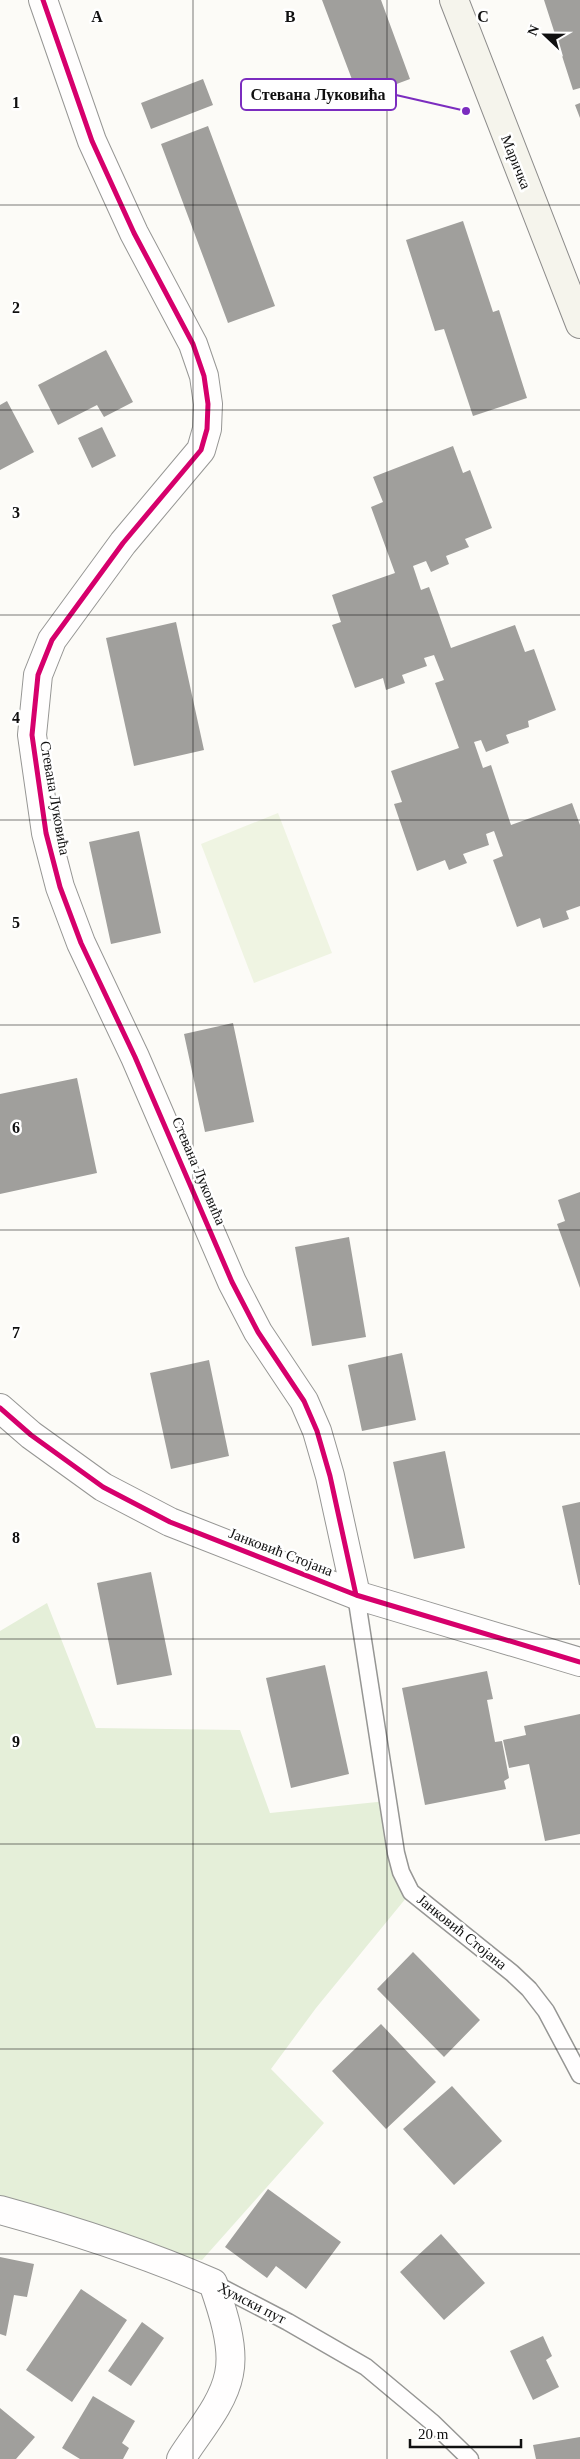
<svg xmlns="http://www.w3.org/2000/svg" width="580" height="2459" font-family="Georgia,serif">
<style>
.green{fill:#e5efd9}
.pitch{fill:#eff4e2}
.building{fill:#a09f9c}
.lines{fill:none;stroke-linecap:round;stroke-linejoin:round}
.lane-casing{stroke:#969694;stroke-width:19}
.street-casing{stroke:#969694;stroke-width:30}
.secondary-casing{stroke:#8d8c8b;stroke-width:30}
.lane{stroke:#fffefe;stroke-width:16}
.street{stroke:#fffefe;stroke-width:28}
.secondary{stroke:#f5f4ec;stroke-width:28}
.cycleway-casing{stroke:#fff;stroke-width:8}
.cycleway{stroke:#d6006c;stroke-width:5}
.grid{fill:none;stroke:#101010;stroke-width:1;stroke-opacity:0.55}
.labels{text-anchor:middle;dominant-baseline:central;stroke-width:5;stroke-linejoin:round;paint-order:stroke}
.street-label{font-size:15px;fill:#101010;stroke:#fff}
.grid-label{font-size:16px;text-anchor:middle;font-weight:bold;fill:#101010;stroke:#fff;stroke-width:5;stroke-linejoin:round;paint-order:stroke}
.leader{fill:none;stroke:#7b2cbf;stroke-width:2}
.callout-dot{fill:#7b2cbf;stroke:#fff;stroke-width:2}
.callout{fill:#fff;stroke:#7b2cbf;stroke-width:2}
.callout-label{font-size:16px;text-anchor:middle;font-weight:bold;fill:#101010}
</style>
<rect width="100%" height="100%" fill="#fcfbf7"/>
<!-- green -->
<path class="green" d="M47,1603l49,125 144,2 30,83 117,-12 24,91 -95,116 -45,61 53,54 -122,137 -75,-11 -127,-39v-579z"/>
<!-- pitch -->
<path class="pitch" d="M278,813l54,140 -78,30 -53,-139z"/>
<!-- building -->
<path class="building" d="M322,0h59l29,79 -51,19z
M544,0h36v88l-7,2z
M203,79l10,26 -62,24 -10,-26z
M580,103v15l-5,-13z
M208,126l67,180 -47,17 -67,-179z
M463,221l30,91 6,-2 28,88 -54,18 -29,-87 -9,2 -29,-91z
M106,350l27,52 -29,15 -7,-12 -39,20 -20,-40z
M7,401l27,51 -34,18v-65z
M102,427l14,29 -24,12 -14,-30z
M453,446l10,27 7,-3 22,58 -27,11 4,8 -23,9 3,8 -18,8 -5,-11 -13,5 8,24 8,-3 22,61 64,-23 10,27 9,-3 22,61 -28,11 1,6 -23,8 3,8 -23,9 -5,-12 -7,2 9,26 8,-3 20,60 61,-22 8,22v81l-14,5 3,8 -26,9 -3,-10 -23,9 -24,-67 10,-4 -9,-25 -8,3 3,11 -26,9 4,9 -18,7 -4,-10 -28,11 -23,-67 8,-2 -11,-31 68,-23 -24,-65 9,-3 -10,-25 -10,3 3,8 -25,9 3,8 -19,7 -3,-12 -28,10 -23,-63 9,-3 -9,-27 63,-22 -24,-66 12,-5 -10,-25z
M176,622l28,128 -70,16 -28,-128z
M139,831l22,102 -50,11 -22,-102z
M233,1023l21,99 -49,10 -21,-98z
M77,1078l20,95 -97,21v-100z
M580,1192v96l-23,-64 8,-3 -7,-21z
M349,1237l17,100 -54,9 -17,-99z
M402,1353l14,67 -54,11 -14,-66z
M209,1360l20,96 -58,13 -21,-96z
M445,1451l20,97 -51,11 -21,-97z
M580,1502v83h-1l-17,-79z
M151,1572l21,103 -55,10 -20,-102z
M325,1665l24,109 -58,14 -25,-110z
M487,1671l6,28 -6,1 8,42 7,-1 7,37 -5,3 2,8 -81,16 -23,-117z
M580,1714v120l-35,7 -16,-77 -20,4 -6,-28 23,-5 -2,-9z
M413,1952l67,68 -36,37 -67,-68z
M381,2024l55,58 -50,47 -54,-58z
M452,2086l50,55 -48,44 -51,-56z
M268,2189l73,53 -35,47 -30,-23 -9,12 -42,-31z
M441,2234l44,49 -41,37 -44,-48z
M0,2257l34,7 -7,33 -13,-2 -8,41 -6,-2z
M81,2289l46,31 -55,82 -46,-32z
M142,2322l22,16 -33,48 -23,-15z
M543,2336l9,20 -6,4 13,27 -26,13 -23,-49z
M93,2396l42,25 -13,22 7,5 -6,11h-43l-18,-11z
M0,2408l35,29 -19,22h-16z
M580,2437v22h-44l-3,-14z"/>
<g class="lines">
<!-- lane casing -->
<g class="lane-casing">
<path id="lane" d="M356,1595l40,258 5,19 10,20 101,81 17,16 17,22 34,64
M213,2283l75,39 78,45 67,56 37,36"/>
</g>
<!-- street casing -->
<g class="street-casing">
<path id="street" d="M43,0l49,141 42,92 59,111 11,32 4,28 -1,25 -6,21 -78,93 -71,97 -14,35 -6,60 14,98 14,54 21,56 54,114 97,225 26,50 46,69 13,30 13,45 26,119
M0,1408l31,27 72,52 67,35 186,73 224,67
M0,2210c73,20 144,43 213,73 9,26 22,64 16,91 -6,31 -32,59 -48,85"/>
</g>
<!-- secondary casing -->
<g class="secondary-casing">
<path id="secondary" d="M454,0l126,324"/>
</g>
<!-- lane -->
<use href="#lane" class="lane"/>
<!-- street -->
<use href="#street" class="street"/>
<!-- secondary -->
<use href="#secondary" class="secondary"/>
<!-- cycleway casing -->
<g class="cycleway-casing">
<path id="cycleway" d="M43,0l49,141 42,92 59,111 11,32 4,28 -1,25 -6,21 -78,93 -71,97 -14,35 -6,60 14,98 14,54 21,56 54,114 97,225 26,50 46,69 13,30 13,45 26,119
M0,1408l31,27 72,52 67,35 186,73 224,67"/>
</g>
<!-- cycleway -->
<use href="#cycleway" class="cycleway"/>
</g>
<!-- grid -->
<path class="grid" d="M193,0v2459M387,0v2459M0,205h580M0,410h580M0,615h580M0,820h580M0,1025h580M0,1230h580M0,1434h580M0,1639h580M0,1844h580M0,2049h580M0,2254h580"/>
<g class="labels">
<!-- street labels -->
<g class="street-label">
<text transform="translate(516 162) rotate(68)">Маричка</text>
<text transform="translate(55 798) rotate(80)">Стевана Луковића</text>
<text transform="translate(199 1171) rotate(67)">Стевана Луковића</text>
<text transform="translate(281 1552) rotate(21)">Јанковић Стојана</text>
<text transform="translate(462 1932) rotate(39)">Јанковић Стојана</text>
<text transform="translate(252 2303) rotate(27)">Хумски пут</text>
</g>
</g>
<g class="grid-label">
<text x="97" y="22">A</text>
<text x="290" y="22">B</text>
<text x="483" y="22">C</text>
<text x="16" y="108">1</text>
<text x="16" y="313">2</text>
<text x="16" y="518">3</text>
<text x="16" y="723">4</text>
<text x="16" y="928">5</text>
<text x="16" y="1133">6</text>
<text x="16" y="1338">7</text>
<text x="16" y="1543">8</text>
<text x="16" y="1747">9</text>
</g>
<!-- callouts -->
<path class="leader" d="M466 111L396 95"/>
<circle class="callout-dot" cx="466" cy="111" r="5"/>
<rect class="callout" x="241" y="79" width="155" height="31" rx="5"/>
<g class="callout-label">
<text x="318" y="100">Стевана Луковића</text>
</g>
<!-- north arrow -->
<g transform="translate(545 35) rotate(292)" stroke="#ffffff" stroke-width="4" paint-order="stroke">
<path d="M0-4L9 19L0 12L-9 19Z" fill="#101010"/>
<text y="-8" font-size="14" font-weight="bold" text-anchor="middle" fill="#101010">N</text>
</g>
<!-- scale -->
<path d="M410 2439v8h111v-8" fill="none" stroke="#101010" stroke-width="2.5"/>
<text x="418" y="2439" font-size="15" fill="#101010" stroke="#ffffff" stroke-width="4" paint-order="stroke">20 m</text>
</svg>
